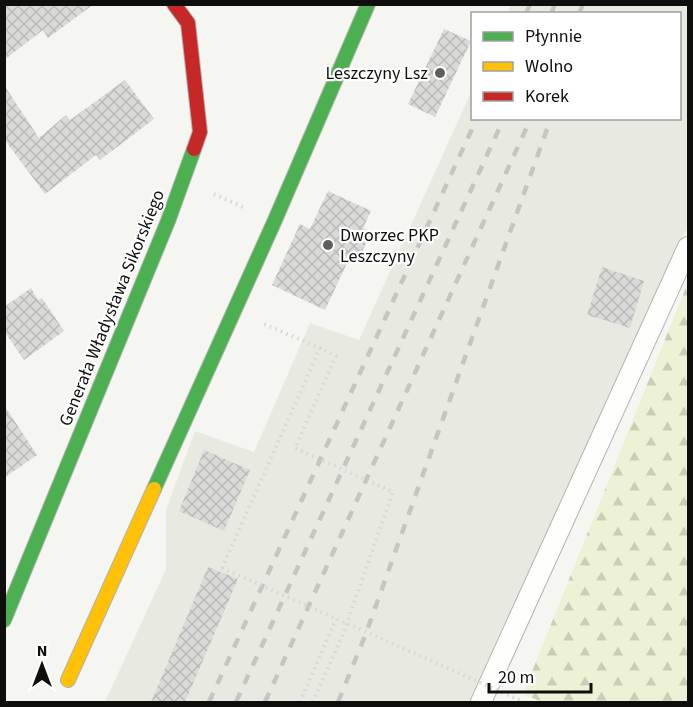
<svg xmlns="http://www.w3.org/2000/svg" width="693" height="707" font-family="'Source Sans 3',sans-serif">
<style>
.built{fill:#e8eae1}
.forest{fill:url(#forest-firs)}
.building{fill:url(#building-cross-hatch)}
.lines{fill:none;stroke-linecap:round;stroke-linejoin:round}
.lane-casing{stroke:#b2b2b0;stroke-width:22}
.fast-casing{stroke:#b2b2b0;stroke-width:16}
.slow-casing{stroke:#b2b2b0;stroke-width:16}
.jam-casing{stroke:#b2b2b0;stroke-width:16}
.path{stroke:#d6d7d6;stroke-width:4;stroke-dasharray:1.5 4.5;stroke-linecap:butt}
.lane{stroke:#fefefd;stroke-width:20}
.fast{stroke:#4caf50;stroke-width:14}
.slow{stroke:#ffc107;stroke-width:14}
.jam{stroke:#c62828;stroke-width:14}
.rail{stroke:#c5c6c4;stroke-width:4.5;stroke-dasharray:10 10;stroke-linecap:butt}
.path-bridge{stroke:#d6d7d6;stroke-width:4;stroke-dasharray:1.5 4.5;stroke-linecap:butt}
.poi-dot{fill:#5f605d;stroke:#fff;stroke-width:2}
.labels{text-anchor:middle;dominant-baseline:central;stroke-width:4.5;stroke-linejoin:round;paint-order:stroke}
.poi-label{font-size:18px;fill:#0e0f0d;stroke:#fff;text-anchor:end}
.street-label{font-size:18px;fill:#0e0f0d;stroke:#fff}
</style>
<defs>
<pattern id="forest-firs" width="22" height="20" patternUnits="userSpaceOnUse" patternTransform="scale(1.5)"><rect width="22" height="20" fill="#edf2d6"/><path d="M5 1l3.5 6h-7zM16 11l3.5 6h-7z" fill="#caceb6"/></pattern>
<pattern id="building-cross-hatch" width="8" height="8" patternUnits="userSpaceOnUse" patternTransform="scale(1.5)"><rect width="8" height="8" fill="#dadad8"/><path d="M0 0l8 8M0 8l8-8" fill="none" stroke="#babab8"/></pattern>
</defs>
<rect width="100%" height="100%" fill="#f5f6f2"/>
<!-- built -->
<path class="built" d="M511,5h177v222l-218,475h-365l61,-133v-59l29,-79 59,21 56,-129 49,17 113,-250v28h208v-104l-173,-1z"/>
<!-- forest -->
<path class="forest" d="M688,282v420h-146l-19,-8z"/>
<!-- building -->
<path class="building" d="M4,4h90l-46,34 -5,-8 -39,30z
M444,29l27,12 -36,76 -27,-13z
M125,80l29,39 -54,41 -4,-5 -51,39 -41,-55v-54l35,53 27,-23 4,5z
M328,191l43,20 -8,17 8,4 -14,31 -8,-4 -24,51 -53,-25 28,-61 10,5z
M602,267l42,14 -14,47 -43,-13z
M31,288l7,12 4,-2 22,33 -40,29 -20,-29v-24z
M4,405l33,50 -33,23z
M204,450l46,20 -26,61 -45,-20z
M208,567l30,12 -53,123h-34z"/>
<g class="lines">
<!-- lane casing -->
<g class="lane-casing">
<path id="lane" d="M481,702l207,-455"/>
</g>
<!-- fast casing -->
<g class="fast-casing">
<path id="fast" d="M154,489l121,-269 93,-216
M4,620l164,-399 26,-72"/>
</g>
<!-- slow casing -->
<g class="slow-casing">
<path id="slow" d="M68,680l86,-191"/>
</g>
<!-- jam casing -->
<g class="jam-casing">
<path id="jam" d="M174,4l14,19 12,109 -6,17"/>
</g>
<!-- path -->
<path class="path" d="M214,194l31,14
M222,568l98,-220 -56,-24
M300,702l36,-83
M313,702l30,-68 50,-142 -98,-44 41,-92 -16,-8"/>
<!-- lane -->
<use href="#lane" class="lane"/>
<!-- fast -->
<use href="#fast" class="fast"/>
<!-- slow -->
<use href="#slow" class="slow"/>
<!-- jam -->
<use href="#jam" class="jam"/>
<!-- rail -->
<path class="rail" d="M526,14l4,-10
M551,14l4,-10
M579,14l4,-10
M209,702l268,-584
M236,702l268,-584
M265,702l266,-584
M338,702l27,-66 186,-518"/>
<!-- path-bridge -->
<path class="path-bridge" d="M222,568l302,134"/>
</g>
<!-- markers -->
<g class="poi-dot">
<circle cx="440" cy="73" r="6"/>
<circle cx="328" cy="245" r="6"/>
</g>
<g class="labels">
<!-- poi labels -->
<g class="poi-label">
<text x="428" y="73">Leszczyny Lsz</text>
<text x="340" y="235" text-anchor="start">Dworzec PKP<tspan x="340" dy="21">Leszczyny</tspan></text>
</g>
<!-- street labels -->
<g class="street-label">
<text transform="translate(112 308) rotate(-68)">Generała Władysława Sikorskiego</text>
</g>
</g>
<!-- border -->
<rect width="693" height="707" fill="none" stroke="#0e0f0d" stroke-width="12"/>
<!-- legend -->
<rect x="471" y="12" width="210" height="108" fill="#ffffff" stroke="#9f9f9e" stroke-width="1.5"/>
<rect x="483" y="32" width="30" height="9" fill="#4caf50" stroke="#9f9f9e" stroke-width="1.5"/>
<text x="525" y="42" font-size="18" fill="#0e0f0d">Płynnie</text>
<rect x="483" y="62" width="30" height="9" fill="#ffc107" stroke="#9f9f9e" stroke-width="1.5"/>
<text x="525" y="72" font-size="18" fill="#0e0f0d">Wolno</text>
<rect x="483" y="92" width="30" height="9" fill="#c62828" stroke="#9f9f9e" stroke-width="1.5"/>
<text x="525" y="102" font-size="18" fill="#0e0f0d">Korek</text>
<!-- north arrow -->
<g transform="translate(42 665)" stroke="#ffffff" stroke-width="4.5" paint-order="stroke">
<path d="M0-4.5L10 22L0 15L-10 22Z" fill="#0e0f0d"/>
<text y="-9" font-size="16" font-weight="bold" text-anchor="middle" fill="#0e0f0d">N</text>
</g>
<!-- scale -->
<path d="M489 683v9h102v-9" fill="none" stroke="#0e0f0d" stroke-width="3"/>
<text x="498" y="683" font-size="18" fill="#0e0f0d" stroke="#ffffff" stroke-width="4.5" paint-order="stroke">20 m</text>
</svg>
